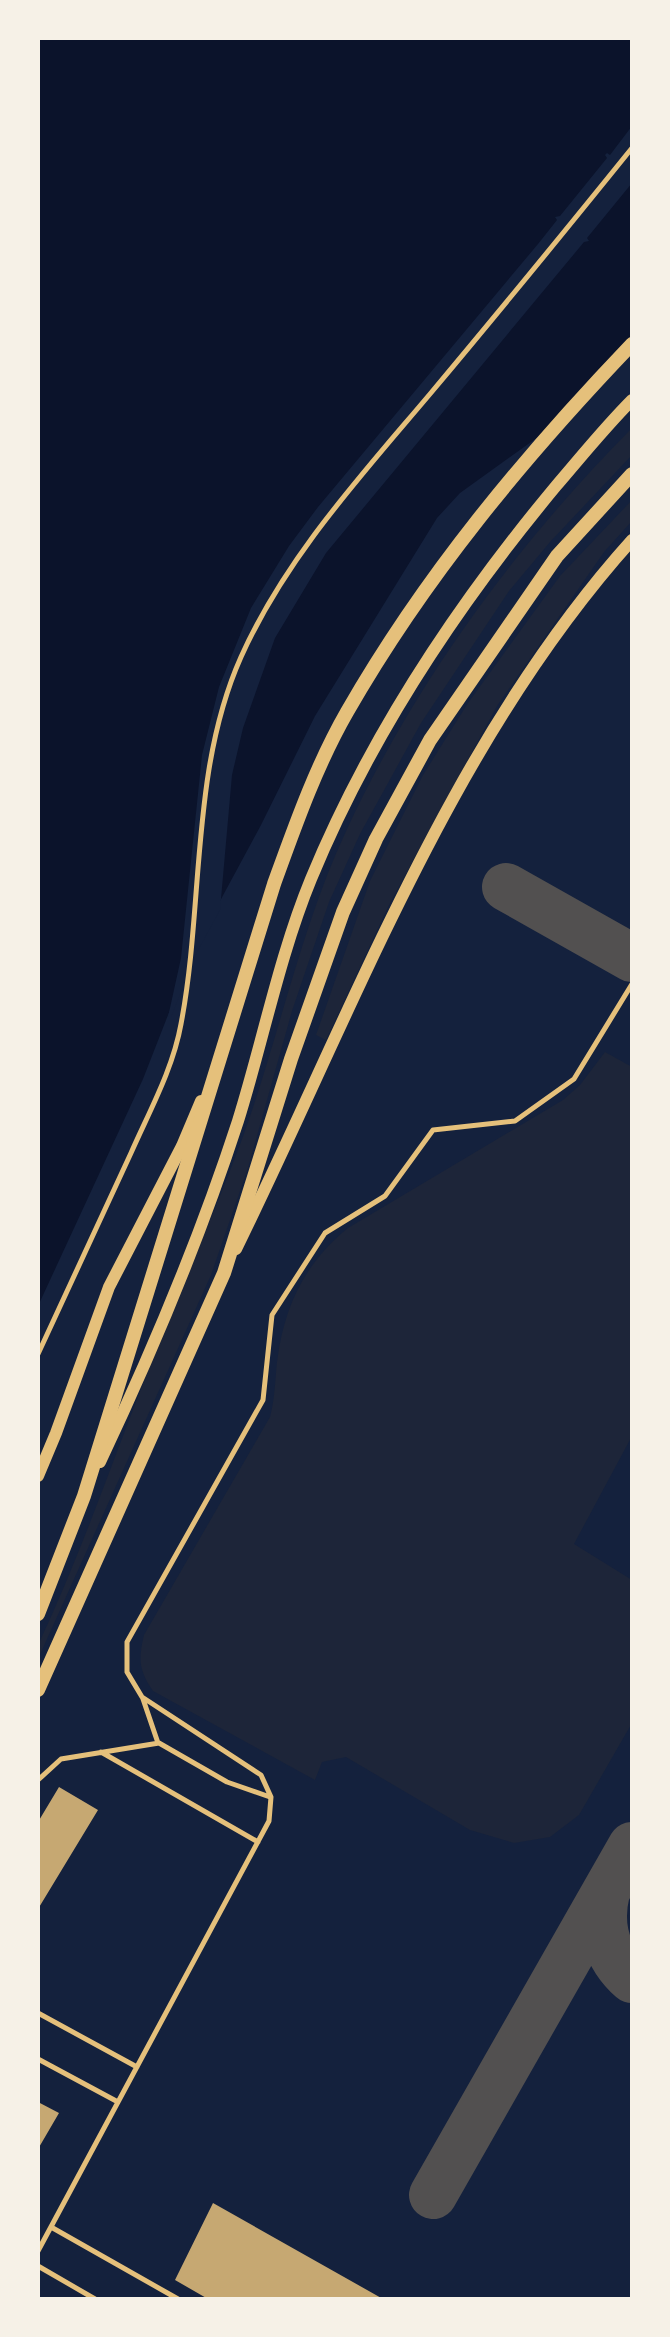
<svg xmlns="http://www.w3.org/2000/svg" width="670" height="2337" font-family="Raleway,sans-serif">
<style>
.green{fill:#1d2539}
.water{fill:#0b132b}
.pier{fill:#14213d}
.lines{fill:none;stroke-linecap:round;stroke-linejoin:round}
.taxiway{stroke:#525050;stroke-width:48}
.building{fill:#c6a872}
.service{stroke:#e5c07b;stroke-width:5}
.tertiary{stroke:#e5c07b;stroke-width:12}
.secondary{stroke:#e5c07b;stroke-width:14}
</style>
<rect width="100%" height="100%" fill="#14213d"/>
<!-- green -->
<path class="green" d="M632,428v27l-82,87 -41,49 -88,132 -61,111 -31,68 -37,109 -44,157 -37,107 -173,384v-14c44,-93 77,-191 115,-287 28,-72 61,-143 88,-216 38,-104 59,-213 106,-313 69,-148 170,-285 285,-401z
M632,500v21l-28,31 -107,154 -109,201 -62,133 -10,-5 54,-154 53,-106 45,-72 92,-127z
M605,1052l27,15v369l-58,108 58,36v143l-53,92 -29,22 -36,6 -44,-13 -124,-73 -24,5 -7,18 -162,-89c-14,-21 -15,-31 -9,-56l126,-218c5,-19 5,-36 7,-55 7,-56 28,-99 71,-134l215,-128 17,-15z"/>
<!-- water -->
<path class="water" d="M38,38h594v297l-94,102 -78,56 -23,25 -122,198 -54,109 -68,126 -50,128 -105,227z"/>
<!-- pier -->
<path class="pier" d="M632,126v57l-45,55 2,3 -5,1 -258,311 -51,85 -32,90 -11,47 -12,135 -23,42 -26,65h-3l13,-59 21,-203 17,-68 32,-79 38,-62 29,-39 220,-263 19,-24 -2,-3 5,-1 47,-58 -2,-3 2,-2 3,2z"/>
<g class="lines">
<!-- taxiway -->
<path class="taxiway" d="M506,887l126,71
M606,1892c-8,33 0,64 26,87
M433,2195l199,-349"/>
</g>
<!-- building -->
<path class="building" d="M59,1787l39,23 -60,99v-87z
M38,2102l21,11 -21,36z
M213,2203l170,96h-175l-33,-19z"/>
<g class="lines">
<!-- service -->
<path class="service" d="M38,1354c31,-67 62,-134 93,-201 18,-41 42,-84 50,-129 23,-120 9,-253 60,-367 45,-100 119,-180 189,-263 68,-81 135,-163 202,-246
M143,1699l15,44
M101,1752l157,90
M38,1780l23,-21 98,-16 68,39 43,15
M38,2013l99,54
M38,2059l80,43
M51,2227l127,72
M38,2251l231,-430 2,-24 -10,-22 -119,-78 -15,-25v-30l136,-242 9,-85 53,-82 60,-37 48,-66 82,-9 59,-42 58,-95
M38,2266l57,33"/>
<!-- tertiary -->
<path class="tertiary" d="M236,1249c118,-240 215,-508 396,-709
M100,1462c52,-110 100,-224 138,-341 25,-80 41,-164 73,-242 59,-143 146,-274 245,-393 25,-29 49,-59 76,-86
M38,1476l18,-43 53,-146 73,-141 19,-45"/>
<!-- secondary -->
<path class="secondary" d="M38,1614l46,-118 190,-612c21,-58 42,-118 73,-172 78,-136 177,-255 285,-368
M38,1690l186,-417 67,-214 52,-147 33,-73 54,-99 127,-184 75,-82"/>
</g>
<!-- border -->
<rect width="670" height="2337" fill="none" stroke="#f6f1e7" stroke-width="80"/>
</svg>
